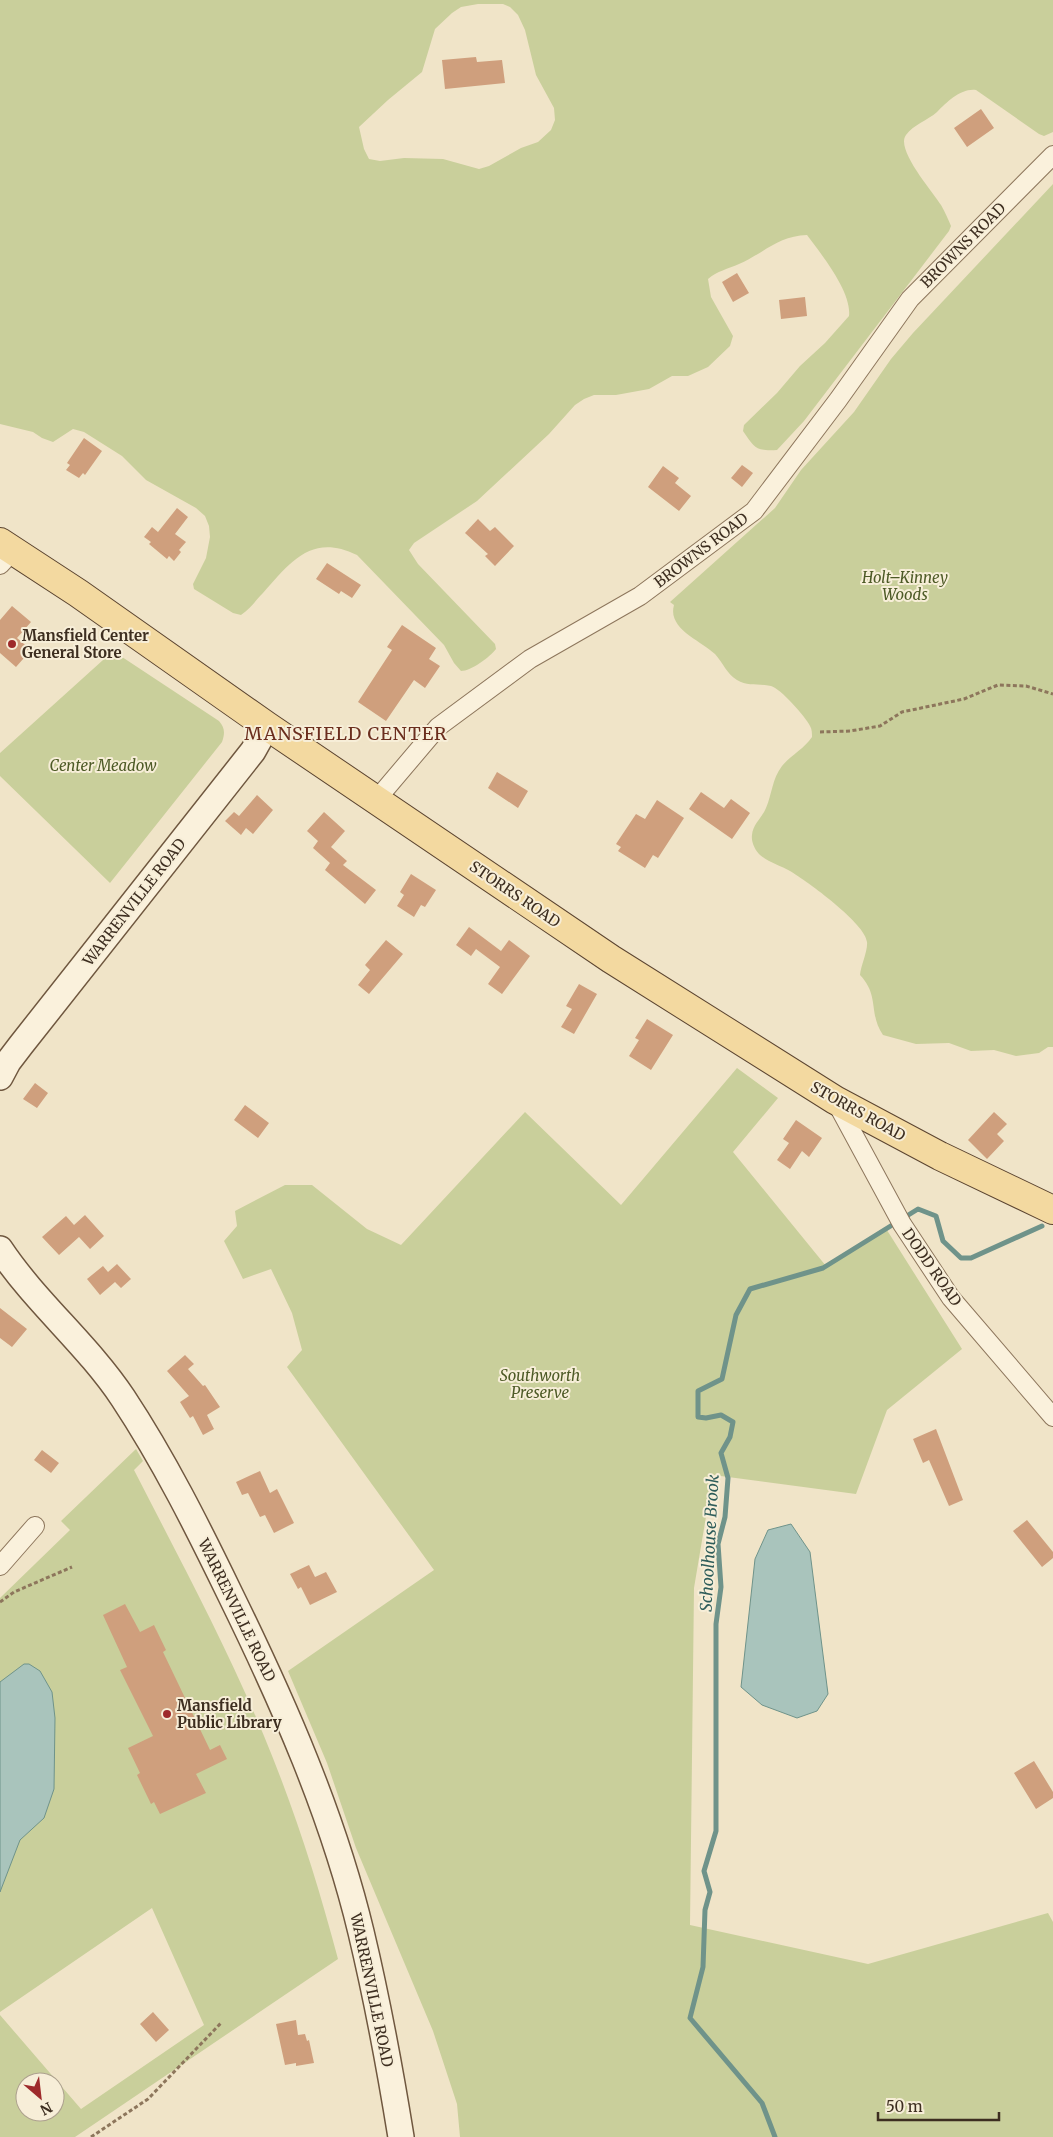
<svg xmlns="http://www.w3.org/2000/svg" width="1053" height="2137" font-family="Merriweather,serif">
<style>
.green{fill:#c9cf9b;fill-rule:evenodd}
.water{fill:#a9c4bc;stroke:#6f938a}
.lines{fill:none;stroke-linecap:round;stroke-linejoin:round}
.stream{stroke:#6f938a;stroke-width:5}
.building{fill:#cf9f7d}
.street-casing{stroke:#8d765c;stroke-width:20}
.secondary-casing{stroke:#6f573f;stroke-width:28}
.primary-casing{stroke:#5b4430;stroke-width:30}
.path{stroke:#8d765c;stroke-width:3;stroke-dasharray:4 2.5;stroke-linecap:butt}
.street{stroke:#faf1dc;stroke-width:18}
.secondary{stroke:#faf1dc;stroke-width:25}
.primary{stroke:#f3d9a0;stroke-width:28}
.poi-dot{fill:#9e2a2b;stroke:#f7eed8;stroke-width:2}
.labels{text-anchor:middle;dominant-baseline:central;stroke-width:4;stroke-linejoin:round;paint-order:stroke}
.street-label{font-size:15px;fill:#3d2e20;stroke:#f7eed8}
.park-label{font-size:15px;font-style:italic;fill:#4d5a26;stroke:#f7eed8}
.poi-label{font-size:15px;font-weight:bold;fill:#3d2e20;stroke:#f7eed8;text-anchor:start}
.water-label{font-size:16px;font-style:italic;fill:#2f5d5a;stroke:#f7eed8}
.quarter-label{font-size:18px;letter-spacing:1px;fill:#6b2e1e;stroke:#f7eed8}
</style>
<rect width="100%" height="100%" fill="#f0e4c8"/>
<!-- green -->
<path class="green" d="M0,0h1053v132l-9,4 -5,-2 -63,-44c-15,-2 -29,12 -39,22 -9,8 -24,13 -31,23 -11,14 27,57 35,70 4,7 7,14 10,21l-2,5 -145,190 -27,29c-22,1 -22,-2 -34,-19l1,-6 33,-32 23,-27 25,-23 24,-27c3,-24 -28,-62 -42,-81 -29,1 -43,18 -68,29 -11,5 -22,7 -31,15l3,18 22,39 -3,10 -22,21 -20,9h-16l-23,13 -33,6h-22l-10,4 -9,6 -26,29 -72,67 -63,42 -5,7 9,14 77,80 1,5c-6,8 -25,22 -35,22l-7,-8 -10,-18 -87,-90c-45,-22 -66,6 -94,38 -8,8 -12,15 -22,22l-8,-2 -39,-24 -1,-5 13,-26 4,-21 -1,-11 -4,-10 -9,-8 -50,-28 -24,-24 -38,-24 -11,-3 -20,13 -11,-4 -9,-6 -33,-8zM478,4h25l7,3 8,8 7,15 11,45 18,33 1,12 -4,10 -13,12 -17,6 -32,18 -10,3 -36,-10 -39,-1 -24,3 -11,-2 -5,-10 -5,-22 29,-27 34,-28 13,-43 17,-16 9,-6z
M1053,184v863h-5l-9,6 -23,3 -22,-6 -23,1 -22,-8 -33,1 -33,-9c-15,-22 -3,-39 -23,-60 1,-10 8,-24 7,-33 -1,-18 -60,-61 -77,-71 -9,-5 -22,-9 -30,-16 -5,-5 -9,-13 -8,-20 1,-11 10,-17 14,-27 6,-14 6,-29 16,-42 9,-11 22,-17 30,-29 0,-3 0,-8 -2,-11 -4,-9 -30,-38 -39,-40 -12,-3 -23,1 -34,-6 -10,-6 -14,-17 -22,-26 -13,-13 -48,-25 -41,-49l-4,-3 105,-94 26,-38 53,-58 37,-53 22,-26z
M113,651l106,70c6,7 6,12 3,21l-112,141 -110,-107v-23z
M737,1068l41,30 -45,54 93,114 59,-39 77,122 -75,61 -31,84 -143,-19 -19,113 -4,337 178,39 180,-51 5,9v215h-593l-3,-33 -24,-73 -77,-183 -29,-85 -39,-92 146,-101 -147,-203 15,-17 -10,-37 -21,-44 -28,10 -19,-38 13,-15 -2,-15 50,-26h27l55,44 34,16 124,-133 96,93z
M136,1449l7,12 -9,9c45,88 92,175 130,266 30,72 54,147 74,223l-263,178h-75v-122l81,94 123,-84 -52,-117 -152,104v-414l70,-68 -9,-9zM25,2082h30v30h-30z"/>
<!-- water -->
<path class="water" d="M791,1524l19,28 18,142 -11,17 -20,7 -35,-13 -21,-18 14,-128 13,-29z
M24,1664h5l11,7 12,21 3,26 -1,71 -10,29 -24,22 -20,52v-210z"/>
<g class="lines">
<!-- stream -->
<path class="stream" d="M775,2137l-13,-34 -72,-85 13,-51 2,-57 5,-18 -6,-21 12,-40v-207l5,-37 -3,-43 7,-27 3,-39 -7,-25 9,-16 3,-15 -12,-7 -15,3 -8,-1v-26l24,-12 14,-64 14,-26 73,-21 95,-59 18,7 7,25 18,17h10l71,-32"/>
</g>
<!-- building -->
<path class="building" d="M476,57l1,5 25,-2 3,23 -60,6 -3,-29z
M981,109l13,19 -27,19 -13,-19z
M737,273l12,20 -16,9 -11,-20z
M805,297l2,19 -26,3 -2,-19z
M84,438l18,13 -17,24 -2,-2 -4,5 -13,-8 4,-5 -3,-2z
M742,465l11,8 -11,14 -11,-9z
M663,466l16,12 -4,5 16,13 -12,15 -31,-24z
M177,508l11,9 -13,17 11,8 -7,8 2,2 -7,9 -5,-5 -2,3 -18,-15 2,-2 -7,-5 8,-10 6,5z
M478,519l12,12 5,-4 19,19 -19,20 -10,-10 3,-2 -23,-21z
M327,563l34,22 -9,13 -11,-7 -2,3 -23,-15z
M12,606l19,16 -14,16 14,12 -15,17 -16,-14v-33z
M402,625l34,23 -7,11 11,7 -15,22 -11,-8 -28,41 -28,-19 34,-52 -5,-3z
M497,772l31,19 -10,17 -30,-20z
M701,792l23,16 7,-9 19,14 -18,26 -43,-30z
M257,795l16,15 -20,24 -7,-6 -5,7 -16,-14 9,-9 5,4z
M657,800l27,18 -26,40 -5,-3 -8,13 -27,-17 3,-4 -5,-3 20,-30 9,5z
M324,812l21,19 -14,16 16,14 -4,4 33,25 -11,14 -40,-34 5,-7 -17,-15 5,-7 -11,-10z
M411,874l25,16 -11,17 -4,-2 -7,12 -17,-11 7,-11 -4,-3z
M469,927l32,24 8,-11 21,16 -28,38 -14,-10 12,-17 -24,-18 -5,7 -15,-11z
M386,940l17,14 -34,40 -11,-9 12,-15 -5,-5z
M579,984l18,10 -23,40 -13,-7 11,-18 -6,-3z
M647,1019l26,16 -22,35 -22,-14 10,-16 -4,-2z
M35,1083l13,10 -11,15 -14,-9z
M245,1105l24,18 -11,15 -24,-18z
M994,1112l13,12 -10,10 7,7 -17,18 -19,-19z
M796,1120l26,18 -13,19 -7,-6 -12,18 -13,-9 12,-17 -6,-4z
M85,1215l19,21 -14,13 -11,-12 -20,18 -17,-18 24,-21 8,9z
M117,1264l14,15 -10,9 -6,-6 -15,13 -13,-16 16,-13 5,6z
M0,1308l27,21 -15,18 -12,-9z
M185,1355l9,9 -6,5 15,17 2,-1 15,22 -13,8 7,14 -11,6 -10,-19 -3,2 -10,-16 9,-6 -22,-25z
M936,1429l27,71 -14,6 -20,-46 -6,3 -10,-24z
M42,1450l17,13 -8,10 -17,-13z
M260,1471l10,22 7,-4 17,34 -20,10 -9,-18 -5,2 -12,-24 -6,2 -6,-13z
M1027,1520l26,32v6l-11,9 -29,-36z
M309,1565l6,12 11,-5 11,20 -27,13 -9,-18 -3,2 -8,-15z
M125,1604l15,28 14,-7 12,25 -3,2 47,98 10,-5 7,14 -31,15 10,19 -46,21 -6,-12 -3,2 -14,-29 3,-2 -12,-25 25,-12 -33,-66 7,-3 -24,-52z
M1034,1761l19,31v6l-17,11 -22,-36z
M153,2012l16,18 -13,12 -16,-18z
M296,2020l2,15 7,-1 2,7 2,-1 5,23 -18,3v-3l-11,2 -9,-41z"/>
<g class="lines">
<!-- street casing -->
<g class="street-casing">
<path id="street" d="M0,565l13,-14
M377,799l61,-72 92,-68 110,-63 114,-85 84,-111 72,-101 143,-144
M836,1102l66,122 49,74 102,119
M0,1566l35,-40"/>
</g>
<!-- secondary casing -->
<g class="secondary-casing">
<path id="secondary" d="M0,1077l8,-15 13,-17 232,-294 14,-25
M0,1249c36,54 87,95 123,149 41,62 75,130 107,196 53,108 103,221 131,338 16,67 29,137 40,205"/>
</g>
<!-- primary casing -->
<g class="primary-casing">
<path id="primary" d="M0,542l78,51 189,133 344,233 224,141 105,56 113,54"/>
</g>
<!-- path -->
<path class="path" d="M820,732l30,-1 30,-5 22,-14 62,-13 34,-14 28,1 27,8
M0,1602l14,-10 58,-25
M91,2137l57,-38 73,-76"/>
<!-- street -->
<use href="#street" class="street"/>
<!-- secondary -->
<use href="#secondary" class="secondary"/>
<!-- primary -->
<use href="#primary" class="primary"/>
</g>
<!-- markers -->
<g class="poi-dot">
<circle cx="12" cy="644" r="5"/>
<circle cx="167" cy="1714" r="5"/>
</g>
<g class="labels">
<!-- street labels -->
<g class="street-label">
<text transform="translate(963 245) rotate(-45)">BROWNS ROAD</text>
<text transform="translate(701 550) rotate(-37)">BROWNS ROAD</text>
<text transform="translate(515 894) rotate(34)">STORRS ROAD</text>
<text transform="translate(134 902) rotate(-52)">WARRENVILLE ROAD</text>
<text transform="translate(858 1111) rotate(29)">STORRS ROAD</text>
<text transform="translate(932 1267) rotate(55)">DODD ROAD</text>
<text transform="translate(237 1610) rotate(64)">WARRENVILLE ROAD</text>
<text transform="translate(372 1990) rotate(78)">WARRENVILLE ROAD</text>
</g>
<!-- park labels -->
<g class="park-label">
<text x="905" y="577">Holt–Kinney<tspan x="905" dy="17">Woods</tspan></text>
<text x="103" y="765">Center Meadow</text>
<text x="540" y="1375">Southworth<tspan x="540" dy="17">Preserve</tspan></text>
</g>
<!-- poi labels -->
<g class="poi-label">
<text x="22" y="635">Mansfield Center<tspan x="22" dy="17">General Store</tspan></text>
<text x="177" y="1705">Mansfield<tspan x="177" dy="17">Public Library</tspan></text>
</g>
<!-- water labels -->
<g class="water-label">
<text transform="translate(709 1543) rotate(-87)">Schoolhouse Brook</text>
</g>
<!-- quarter labels -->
<g class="quarter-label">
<text x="346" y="733">MANSFIELD CENTER</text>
</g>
</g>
<!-- north arrow -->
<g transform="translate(40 2097) rotate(152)"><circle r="24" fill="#f7eed8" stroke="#ada18e"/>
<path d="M0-4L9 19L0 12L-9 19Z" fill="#9e2a2b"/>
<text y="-8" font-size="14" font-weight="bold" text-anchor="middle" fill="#3d2e20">N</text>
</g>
<!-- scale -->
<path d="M878 2112v8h121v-8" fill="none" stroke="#3d2e20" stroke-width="2.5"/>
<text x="886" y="2112" font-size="15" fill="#3d2e20" stroke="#f7eed8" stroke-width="4" paint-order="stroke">50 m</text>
</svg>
